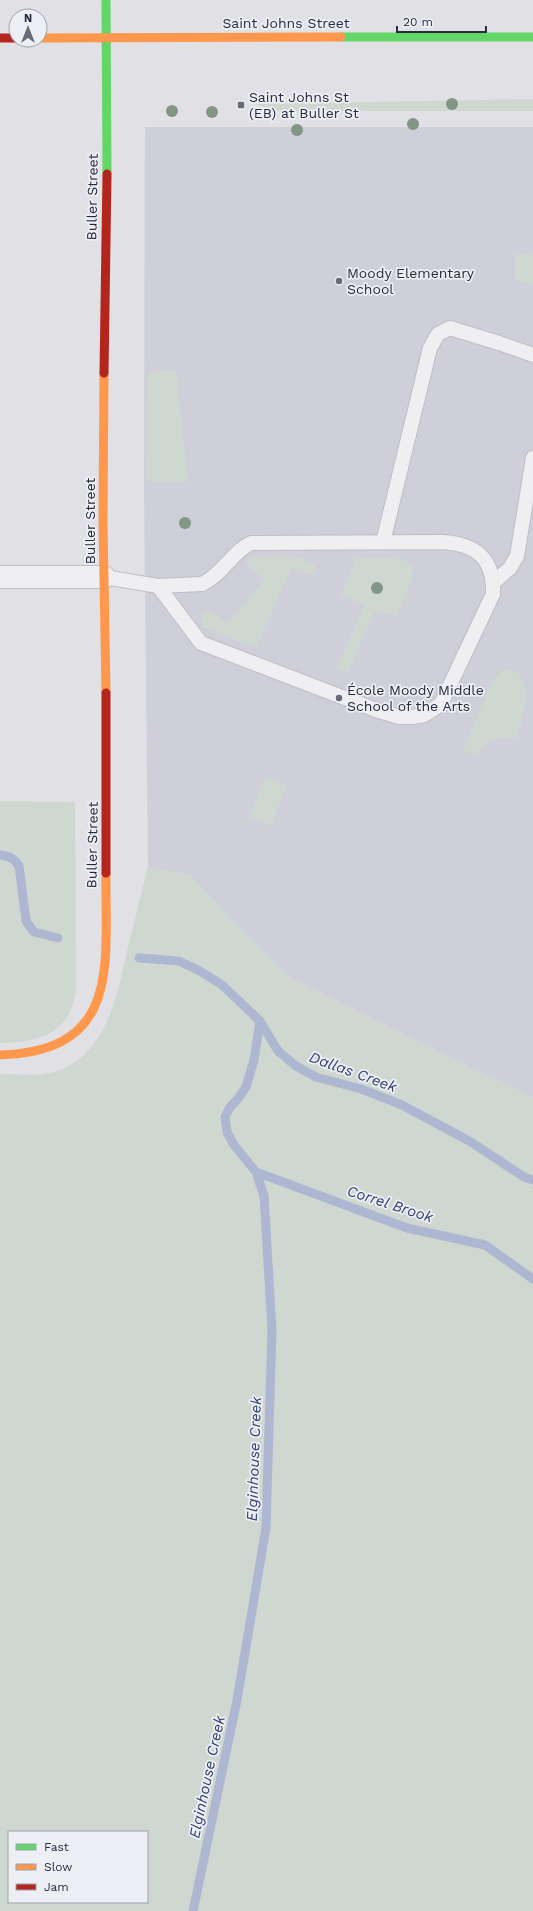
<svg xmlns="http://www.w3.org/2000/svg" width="533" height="1911" font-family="'Work Sans',sans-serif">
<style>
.built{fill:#cecfd8}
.green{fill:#ced8d0;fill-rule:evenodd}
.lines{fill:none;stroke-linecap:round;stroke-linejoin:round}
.stream{stroke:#aeb7d1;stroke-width:9}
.lane-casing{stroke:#bebec3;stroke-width:16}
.street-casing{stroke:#bebec3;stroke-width:24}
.lane{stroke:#efeff2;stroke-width:14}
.street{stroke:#efeff2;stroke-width:22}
.fast{stroke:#63d668;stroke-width:9}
.slow{stroke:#ff974d;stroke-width:9}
.jam{stroke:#b3261e;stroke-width:9}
.tree{fill:#819684}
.poi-dot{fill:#686a78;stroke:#edeff5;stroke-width:1.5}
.labels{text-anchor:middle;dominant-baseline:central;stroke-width:3.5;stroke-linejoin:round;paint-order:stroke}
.street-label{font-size:14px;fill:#272b3e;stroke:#edeff5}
.poi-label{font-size:14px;fill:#272b3e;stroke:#edeff5;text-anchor:start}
.water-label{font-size:15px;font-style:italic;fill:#314172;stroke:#edeff5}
</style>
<rect width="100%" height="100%" fill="#e0e0e5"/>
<!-- built -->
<path class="built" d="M145,127h388v971l-242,-120 -20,-16 -81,-87 -42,-8 -4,-383z"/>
<!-- green -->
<path class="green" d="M533,99v12h-256l-22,-7z
M515,254l18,1v30l-18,-5z
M176,369l12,113 -41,-1v-109z
M250,557c18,0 56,-5 66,11l-2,7 -23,-6 -35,79 -53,-21 -2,-10 6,-8 20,14 38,-43 -20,-17z
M356,558l46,1 10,6 1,13 -17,39 -21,-6 -27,62 -12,-4 28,-64 -23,-9z
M512,669c21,11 14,45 4,69 -18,-2 -30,1 -40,17l-13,-5 30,-71 9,-8z
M265,776l22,9 -16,41 -22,-9z
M0,801l75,1 1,189c-7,44 -37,51 -76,52z
M148,867l42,8 42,45 59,58 242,120v813h-533v-837c19,0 42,3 60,-4 49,-20 58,-79 68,-123 7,-27 13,-53 20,-80zM9,1832h138v70h-138z"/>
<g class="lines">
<!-- stream -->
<path class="stream" d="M0,855c9,1 14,3 19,11l7,55 8,11 24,6
M139,958l40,3 21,10 22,14 38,36 18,30 18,15 20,11 45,12 41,16 69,37 53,35 9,3
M256,1172l151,56 78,17 48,34
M193,1911l44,-211 29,-172 6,-198 -8,-134 -8,-24 -22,-27 -7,-13 -2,-15 5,-10 7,-7 9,-13 8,-27 6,-39"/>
<!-- lane casing -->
<g class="lane-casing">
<path id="lane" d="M383,542l47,-194 8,-14 12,-6 49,15 34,12
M104,577l54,9 44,-2c20,-9 30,-32 49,-41l191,-1c35,2 52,17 51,52l-52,110 -17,11 -11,2h-14l-23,-7 -175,-67 -43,-57
M493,583l17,-15 7,-12 16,-98"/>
</g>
<!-- street casing -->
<g class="street-casing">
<path id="street" d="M0,577h104"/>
</g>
<!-- lane -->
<use href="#lane" class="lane"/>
<!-- street -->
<use href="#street" class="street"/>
<!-- fast -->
<path class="fast" d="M106,0l1,174
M341,37h192"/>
<!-- slow -->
<path class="slow" d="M40,38l301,-1
M104,373l-1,149 3,171
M0,1055c122,-4 105,-90 106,-182"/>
<!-- jam -->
<path class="jam" d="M0,38h16
M104,373l3,-199
M106,693v180"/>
</g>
<!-- trees -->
<g class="tree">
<circle cx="452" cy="104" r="6"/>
<circle cx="172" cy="111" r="6"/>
<circle cx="212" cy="112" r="6"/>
<circle cx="413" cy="124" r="6"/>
<circle cx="297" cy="130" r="6"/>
<circle cx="185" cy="523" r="6"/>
<circle cx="377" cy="588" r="6"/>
</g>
<!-- markers -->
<g class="poi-dot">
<rect x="237" y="101" width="8" height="8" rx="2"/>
<circle cx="339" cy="281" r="4"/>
<circle cx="339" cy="698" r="4"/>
</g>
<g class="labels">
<!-- street labels -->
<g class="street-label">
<text x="286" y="23">Saint Johns Street</text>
<text transform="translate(92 197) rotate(-89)">Buller Street</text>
<text transform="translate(90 521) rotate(-90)">Buller Street</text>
<text transform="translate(92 845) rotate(-89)">Buller Street</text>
</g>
<!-- poi labels -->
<g class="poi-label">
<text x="249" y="97">Saint Johns St<tspan x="249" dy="16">(EB) at Buller St</tspan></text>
<text x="347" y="273">Moody Elementary<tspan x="347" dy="16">School</tspan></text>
<text x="347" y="690">École Moody Middle<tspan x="347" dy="16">School of the Arts</tspan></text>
</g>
<!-- water labels -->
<g class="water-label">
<text transform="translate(353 1072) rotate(20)">Dallas Creek</text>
<text transform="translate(390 1204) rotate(18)">Correl Brook</text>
<text transform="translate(254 1459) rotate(-88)">Elginhouse Creek</text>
<text transform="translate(207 1777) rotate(-78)">Elginhouse Creek</text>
</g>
</g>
<!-- legend -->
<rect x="8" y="1831" width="140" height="72" fill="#edeff5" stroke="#9ea1ac"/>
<rect x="16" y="1844" width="20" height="6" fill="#63d668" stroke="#9ea1ac"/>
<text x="44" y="1851" font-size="12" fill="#272b3e">Fast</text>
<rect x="16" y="1864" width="20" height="6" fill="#ff974d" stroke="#9ea1ac"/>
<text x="44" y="1871" font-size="12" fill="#272b3e">Slow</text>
<rect x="16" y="1884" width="20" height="6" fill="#b3261e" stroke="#9ea1ac"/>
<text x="44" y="1891" font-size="12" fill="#272b3e">Jam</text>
<!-- north arrow -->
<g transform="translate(28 28)"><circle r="19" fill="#edeff5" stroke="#9ea1ac"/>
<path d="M0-3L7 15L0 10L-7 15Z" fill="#686a78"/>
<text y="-6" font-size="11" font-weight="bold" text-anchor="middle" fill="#272b3e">N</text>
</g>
<!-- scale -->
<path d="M397 26v6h89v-6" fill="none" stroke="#272b3e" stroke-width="2"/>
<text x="403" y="26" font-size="12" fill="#272b3e" stroke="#edeff5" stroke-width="3" paint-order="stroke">20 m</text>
</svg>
